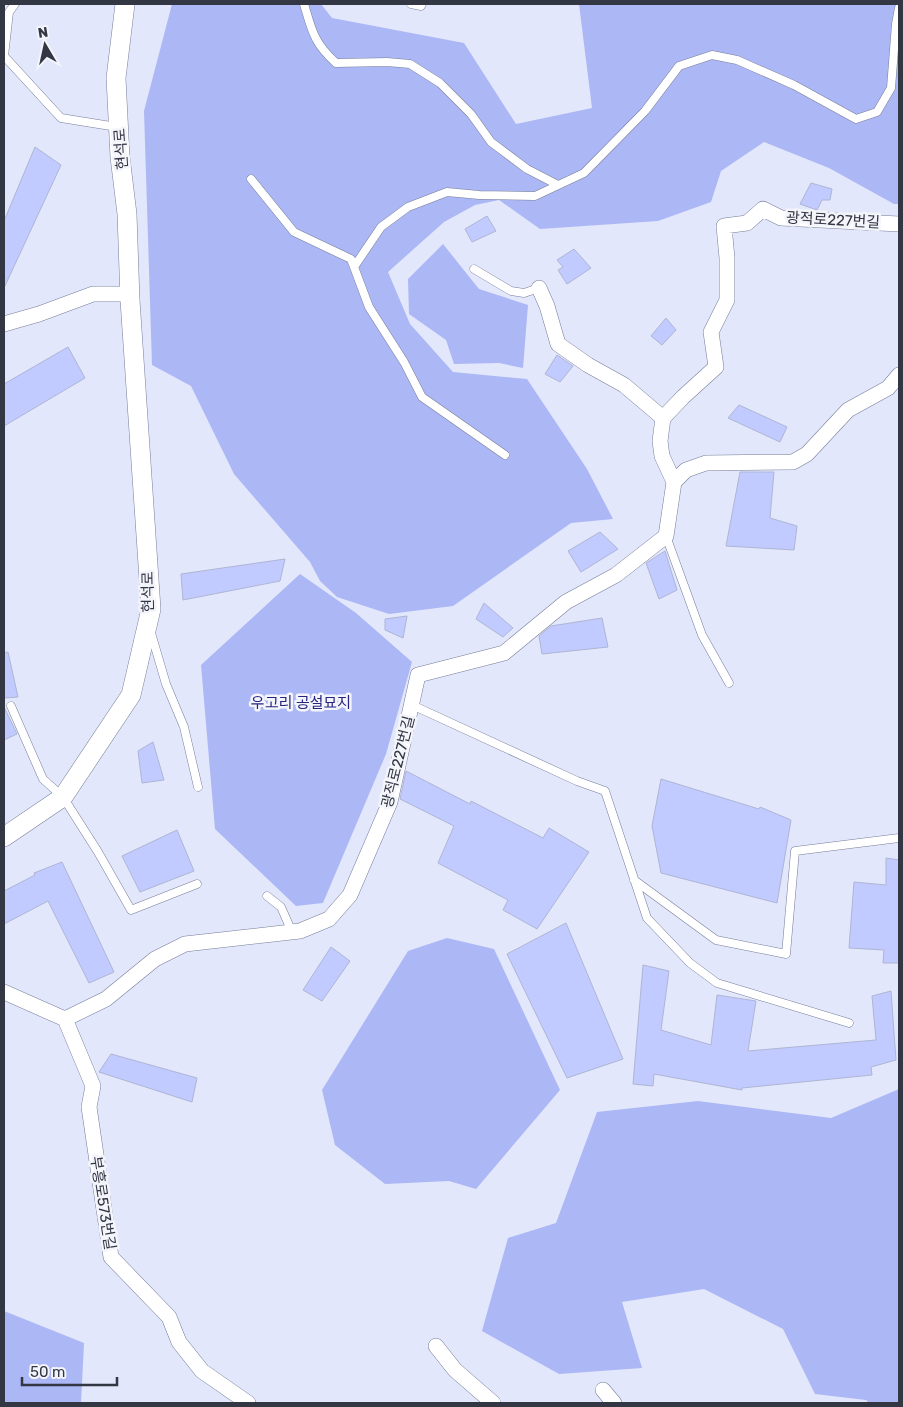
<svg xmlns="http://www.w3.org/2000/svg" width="903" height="1407" font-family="Rubik,'Noto Sans KR',sans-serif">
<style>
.green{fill:#acb7f5}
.building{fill:#c1cbff;stroke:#aeb5d4}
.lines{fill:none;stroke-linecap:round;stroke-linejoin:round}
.service-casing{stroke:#777d9a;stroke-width:9}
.minor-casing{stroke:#777d9a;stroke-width:16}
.tertiary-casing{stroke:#777d9a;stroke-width:20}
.service{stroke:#fff;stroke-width:8}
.minor{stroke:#fff;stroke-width:15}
.tertiary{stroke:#fff;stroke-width:19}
.labels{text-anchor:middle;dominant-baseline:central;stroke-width:5;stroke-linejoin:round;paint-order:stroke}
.street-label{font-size:15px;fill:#333643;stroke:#f3f5fb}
.park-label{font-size:15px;fill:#282582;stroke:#f3f5fb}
</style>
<rect width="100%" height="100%" fill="#e2e7fb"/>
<!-- green -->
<path class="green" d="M172,4h149l11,14 132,25 52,81 76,-16 -13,-104h320v200h-5l-65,-36 -65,-26 -43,29 -10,31 -53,19 -118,8 -41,-29 -24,5 -31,17 -56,50 22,52 43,48 74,7 60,90 26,50 -42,4 -118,83 -64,8 -52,-17 -17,-16 -10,-19 -76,-88 -43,-88 -39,-21 -8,-254z
M443,244l36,45 49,16 -5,63 -24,-5 -45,1 -8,-24 -37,-26 -1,-35z
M300,574l56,39 56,49 -26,92 -63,149 -27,3 -81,-77 -14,-164z
M447,938l47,11 66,141 -84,99 -27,-8 -64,3 -50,-39 -13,-55 86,-139z
M899,1089v314h-30l-3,-3 -51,-6 -32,-65 -79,-40 -82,13 20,66 -83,6 -77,-43 26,-93 48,-15 41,-111 101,-11 133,17z
M4,1311l80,32 -3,60h-77z"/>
<!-- building -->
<path class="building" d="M35,147l26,18 -57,123v-67z
M811,183l21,6 -2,11h-8l-5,10 -17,-6z
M487,216l9,15 -24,11 -7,-13z
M574,249l17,19 -24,16 -9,-14 5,-3 -6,-7z
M666,318l10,12 -14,15 -11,-9z
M68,347l17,31 -81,48v-42z
M557,355l16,11 -13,16 -15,-8z
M739,405l48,22 -7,15 -52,-24z
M740,472h34l-4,46 27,8 -3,24 -68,-4z
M600,532l18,17 -37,23 -13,-21z
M665,551l12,39 -18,9 -13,-36z
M285,559l-5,22 -97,19 -2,-26z
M484,603l29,25 -10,9 -27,-18z
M407,616l-4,22 -18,-8v-11z
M602,618l6,29 -66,7 -3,-18 12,-10z
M8,652l10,45 -14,1v-45z
M4,707l13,27 -13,6z
M153,742l11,38 -22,3 -4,-32z
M406,771l64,33 1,-3 72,37 6,-10 40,24 -52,77 -34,-19 5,-10 -70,-37 16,-37 -54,-27z
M661,779l98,30 1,-2 31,13 -14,83 -116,-30 -9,-47z
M177,830l17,41 -54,21 -18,-36z
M886,858l13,2v103h-16l1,-13 -35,-2 5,-66 32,3z
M62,862l52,110 -25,11 -41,-82 -44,23v-33l31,-16 -1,-2z
M566,923l57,136 -56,19 -60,-124z
M331,947l19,14 -28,40 -19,-11z
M643,965l26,6 -8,59 50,15 6,-50 39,6 -8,50 128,-11 -4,-44 19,-5 5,69 -25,7 1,8 -130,13v2l-88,-16 -1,12 -20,-2z
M111,1054l86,24 -5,24 -93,-30z"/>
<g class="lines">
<!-- service casing -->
<g class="service-casing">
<path id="service" d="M15,4l-6,8 -5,44 57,62 56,9
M304,4c8,27 10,39 32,59l51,-1 23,2 30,19 31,31 20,28 36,27 31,16
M411,4l10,2 1,-2
M251,179l43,53 57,27 18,48 35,55 18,35 83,58
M354,267l27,-40 27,-20 39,-15 32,3 56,1 49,-23 61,-62 34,-45 33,-11 25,5 57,25 62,34 21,-7 14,-24 5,-64 3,-16
M474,269l37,22 13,2 15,-5
M666,536l36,99 27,48
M151,633l15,51 18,43 14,60
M412,705l165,76 28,10 42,127 43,45 27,20 132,40
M11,706l32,73 20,18 35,55 33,58 66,-26
M634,880l82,60 70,14 9,-103 104,-13
M267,896l14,11 11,25"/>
</g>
<!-- minor casing -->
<g class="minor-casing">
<path id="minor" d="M539,288l8,18 11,38 30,21 36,20 39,33
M4,324l35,-10 54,-20h37
M674,482l-12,-26 -2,-15 3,-23 20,-21 33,-30 -5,-35 16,-32v-42l-3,-32 23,-3 16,-14 18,9 118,6
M4,992l61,27 28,67 -4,21 22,150 58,60 10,25 23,29 46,32
M65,1019l41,-20 49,-40 30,-15 115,-13 29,-12 21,-24 40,-93 28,-127 86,-22 62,-51 50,-27 50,-39 8,-54 12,-12 20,-7 87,-1 14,-8 41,-44 40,-22 11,-13
M436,1346l19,24 38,33
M603,1390l11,13"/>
</g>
<!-- tertiary casing -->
<g class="tertiary-casing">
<path id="tertiary" d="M4,837l59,-40 68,-102 20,-86 -21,-309 -3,-86 -7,-57 -4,-79 9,-74"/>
</g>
<!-- service -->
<use href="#service" class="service"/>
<!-- minor -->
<use href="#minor" class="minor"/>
<!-- tertiary -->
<use href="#tertiary" class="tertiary"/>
</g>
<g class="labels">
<!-- street labels -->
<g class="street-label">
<text transform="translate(121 149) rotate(-94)">현석로</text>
<text transform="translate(833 220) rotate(3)">광적로227번길</text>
<text transform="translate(148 592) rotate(-91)">현석로</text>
<text transform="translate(398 762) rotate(-76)">광적로227번길</text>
<text transform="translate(103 1203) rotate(81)">부흥로573번길</text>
</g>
<!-- park labels -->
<g class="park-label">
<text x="301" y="703">우고리 공설묘지</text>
</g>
</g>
<!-- border -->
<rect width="903" height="1407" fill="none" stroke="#333643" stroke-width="10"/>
<!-- north arrow -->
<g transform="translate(45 45) rotate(351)" stroke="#f3f5fb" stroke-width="4" paint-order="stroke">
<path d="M0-4L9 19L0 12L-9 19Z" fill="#333643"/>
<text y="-8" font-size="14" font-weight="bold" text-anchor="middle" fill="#333643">N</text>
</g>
<!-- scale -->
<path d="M22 1377v8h95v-8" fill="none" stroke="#333643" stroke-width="2.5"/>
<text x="30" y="1377" font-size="15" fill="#333643" stroke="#f3f5fb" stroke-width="4" paint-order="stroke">50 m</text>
</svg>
